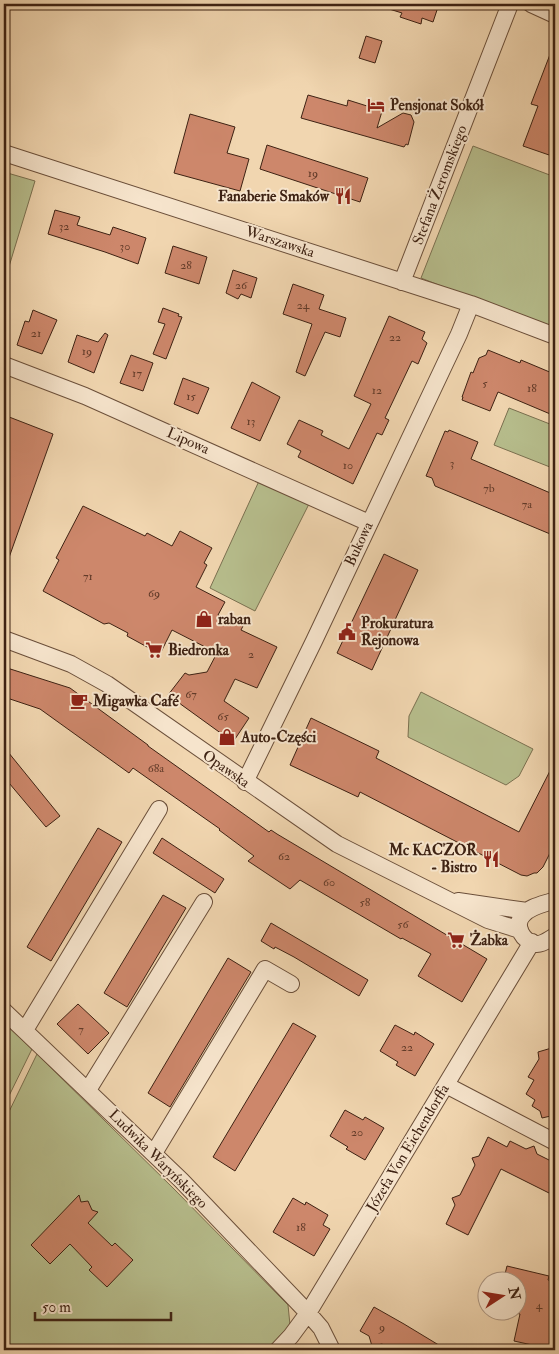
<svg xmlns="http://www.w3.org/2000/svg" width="559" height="1354" font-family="'IM FELL Double Pica',serif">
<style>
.green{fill:#b7be8d;stroke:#7a7050}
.building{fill:#cd876b;stroke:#3e2213}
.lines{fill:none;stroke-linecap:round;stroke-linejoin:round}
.street-casing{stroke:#6b4f3a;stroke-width:18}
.street{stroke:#f6e4cc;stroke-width:16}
.labels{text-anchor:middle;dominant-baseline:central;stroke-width:4;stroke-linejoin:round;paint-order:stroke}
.number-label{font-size:12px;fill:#623b29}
.poi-label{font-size:15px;font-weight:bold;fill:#3e2213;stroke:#f6e4cc;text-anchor:start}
.street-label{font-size:15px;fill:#3e2213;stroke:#f6e4cc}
</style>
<rect width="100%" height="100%" fill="#f1d6b0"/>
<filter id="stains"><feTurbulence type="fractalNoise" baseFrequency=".004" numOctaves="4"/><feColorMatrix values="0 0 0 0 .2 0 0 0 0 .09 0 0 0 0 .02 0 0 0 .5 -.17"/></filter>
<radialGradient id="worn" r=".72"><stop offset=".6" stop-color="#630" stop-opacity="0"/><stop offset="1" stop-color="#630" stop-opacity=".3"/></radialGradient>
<!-- green -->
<path class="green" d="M473,146l82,31v154l-134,-53z
M4,172l31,9 -31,102z
M509,408l46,18v43l-61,-24z
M259,481l50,23 -54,107 -45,-23z
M421,692l112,57 -14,27 -13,9 -98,-48 1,-21z
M4,1023l28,26 -28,57z
M37,1054l137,135 114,116 2,20 -24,25h-262v-228z"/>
<!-- building -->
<path class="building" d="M386,4h53l-6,18 -11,-4 -1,6 -21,-7 2,-4 -16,-5z
M366,36l16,5 -7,22 -16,-5z
M554,44h1v102l-3,10 -29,-10 15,-40 -7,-2z
M308,95l39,11 1,-6 19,6 1,-3 15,5 -6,20 26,-15 8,2 3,7 -6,23 -2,-1 -2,3 -103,-29z
M190,114l45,13 -8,26 22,6 -9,32 -66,-18z
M267,145l101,33 -8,24 -100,-33z
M55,210l25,7 -3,8 33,10 3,-8 33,11 -8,26 -33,-12 -57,-18z
M173,246l34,11 -8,27 -34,-11z
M233,270l24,8 -6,20 -10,-4 -3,5 -12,-6z
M293,284l31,11 -5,14 27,9 -6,19 -15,-5 -20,44 -9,-4 16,-48 -29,-10z
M163,308l16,6 -1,2 4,1 -16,42 -13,-5 12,-30 -7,-2z
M33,310l24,10 -15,34 -25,-9 8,-24 4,1z
M389,316l36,16 -3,7 5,4 -9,21 -6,-3 -27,57 4,2 -7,15 -5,-2 -24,51 -55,-27 3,-6 -14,-7 12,-24 24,11 -2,4 28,14 22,-45 -17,-8z
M105,333l3,2 -14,38 -26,-11 9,-27 21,7z
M488,350l32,13 1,-3 31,13 -2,3 5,2v38l-57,-24 -8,19 -28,-11 1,-3h-1l9,-25 2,1 6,-15 7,-3z
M131,355l22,8 -10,28 -23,-8z
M183,378l26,10 -11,26 -24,-10z
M252,382l28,15 -20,44 -29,-13z
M4,415l49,19 -47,132 -2,-1z
M449,430l29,12 -7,17 84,36v41l-120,-50 -3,-8 -6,-2 19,-45 3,1z
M83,506l62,30 2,-3 25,13 8,-15 32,17 -8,15 3,2 -11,22 29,15 -7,13 25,11 -2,4 36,17 -20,41 -22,-9 -11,22 25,17 -16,24 -65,-47 17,-22 4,2 18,-3 10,-19 -45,-23 -12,24 -33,-18 1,-3 -19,-10 -5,1 -61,-33 16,-31 -3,-2z
M384,554l34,16 -46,100 -35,-17z
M4,667l66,21 78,57v1l121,86 2,-2 6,4 210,125 -25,43 -44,-26 13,-22 -29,-16 -1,1 -101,-59 -10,9 -42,-28 6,-5 -35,-26 1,-1 -87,-61 -4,5 -89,-64 -36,-12z
M311,718l68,33 -3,7 143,74 36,-71v82l-12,24 -6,6h-3l-7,3 -6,-1 -161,-83 -2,5 -68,-32z
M4,747l56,69 -14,11 -42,-50z
M98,828l24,14 -71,119 -24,-14z
M162,838l62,41 -9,14 -62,-40z
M163,895l23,13 -59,99 -23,-14z
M271,923l97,57 -9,16 -65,-39 -19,-10 -1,2 -13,-8z
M228,958l23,14 -81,135 -22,-14z
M78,1004l31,29 -21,21 -31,-30z
M293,1023l23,13 -81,135 -22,-14z
M395,1025l19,10 1,-3 19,12 -19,32 -19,-11 2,-3 -18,-11z
M555,1047v68l-13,3 -2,-7 -8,-5 3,-6 -9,-6 8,-14 -6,-3 11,-18 -1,-7z
M345,1110l18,10 2,-3 19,11 -19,32 -19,-11 2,-2 -18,-11z
M488,1137l19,10 3,-6 16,8 8,-3 3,8 18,9v33l-54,-27 -33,66 -22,-11 9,-19 -3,-7 8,-3 15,-30 -3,-7 7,-2z
M79,1195l2,7 7,-1 4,9 6,2 -10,11 24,23 3,-3 18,17 -26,27 -18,-17 3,-3 -22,-23 -20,20 -19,-19z
M293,1198l12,7 1,-3 22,13 -5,10 7,4 -16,27 -41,-24z
M507,1266l42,10 -1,4 7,2v68l-41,-9 6,-27 -4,-1v-31h-13z
M374,1307l30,17 43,26h-55l-10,-6 -10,2 -3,-10 -9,-5z"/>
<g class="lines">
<!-- street casing -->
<g class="street-casing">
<path id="street" d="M531,4l24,11
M4,153l467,151 84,32
M402,282l108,-278
M4,365l81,31 284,127
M4,639l67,25 36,20 230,160 151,76 32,10
M245,782l69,-141 145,-307 12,-30
M555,900c-10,4 -25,6 -32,15 -10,10 0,28 14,29 7,0 12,-5 18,-8
M458,901l69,10
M4,1011l177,169 127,133 13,15 11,22
M25,1030l134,-221
M446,1085l109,57
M88,1090l116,-188
M154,1153l111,-184 26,15
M278,1350l13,-14 17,-23 224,-371"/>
</g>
<!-- street -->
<use href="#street" class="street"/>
</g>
<!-- icons -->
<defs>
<g id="hotel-bare" transform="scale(1.35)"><path d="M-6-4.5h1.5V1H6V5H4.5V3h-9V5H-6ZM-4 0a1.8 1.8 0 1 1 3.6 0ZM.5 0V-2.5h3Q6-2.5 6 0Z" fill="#8f2418" stroke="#f6e4cc" stroke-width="2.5" paint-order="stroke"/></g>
<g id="restaurant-bare" transform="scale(1.35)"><path d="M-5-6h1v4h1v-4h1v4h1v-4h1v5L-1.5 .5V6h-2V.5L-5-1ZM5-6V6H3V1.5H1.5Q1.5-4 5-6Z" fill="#8f2418" stroke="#f6e4cc" stroke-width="2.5" paint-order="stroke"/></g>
<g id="shop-bare" transform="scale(1.35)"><path d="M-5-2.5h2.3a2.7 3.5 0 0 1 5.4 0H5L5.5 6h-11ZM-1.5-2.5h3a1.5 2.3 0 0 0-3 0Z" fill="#8f2418" stroke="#f6e4cc" stroke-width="2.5" paint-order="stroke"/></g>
<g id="civic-bare" transform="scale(1.35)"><path d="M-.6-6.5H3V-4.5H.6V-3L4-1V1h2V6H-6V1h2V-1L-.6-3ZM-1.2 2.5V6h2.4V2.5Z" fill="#8f2418" stroke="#f6e4cc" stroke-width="2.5" paint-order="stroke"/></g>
<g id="supermarket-bare" transform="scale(1.35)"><path d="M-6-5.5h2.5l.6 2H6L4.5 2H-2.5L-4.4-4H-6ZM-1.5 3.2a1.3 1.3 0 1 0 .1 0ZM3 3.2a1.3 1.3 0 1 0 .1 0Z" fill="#8f2418" stroke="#f6e4cc" stroke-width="2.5" paint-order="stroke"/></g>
<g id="cafe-bare" transform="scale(1.35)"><path d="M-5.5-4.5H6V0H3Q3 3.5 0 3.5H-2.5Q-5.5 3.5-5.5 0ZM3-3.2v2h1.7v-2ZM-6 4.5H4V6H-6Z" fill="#8f2418" stroke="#f6e4cc" stroke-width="2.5" paint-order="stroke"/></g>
</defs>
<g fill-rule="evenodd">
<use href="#hotel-bare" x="376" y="105"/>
<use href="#restaurant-bare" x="343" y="196"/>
<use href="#shop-bare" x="204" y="619"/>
<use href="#civic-bare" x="347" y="632"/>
<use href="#supermarket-bare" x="154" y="650"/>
<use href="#cafe-bare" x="79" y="701"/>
<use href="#shop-bare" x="227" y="737"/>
<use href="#restaurant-bare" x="491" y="859"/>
<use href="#supermarket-bare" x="456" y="940"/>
</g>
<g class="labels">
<!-- number labels -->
<g class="number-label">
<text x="313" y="173">19</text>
<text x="64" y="226">32</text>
<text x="125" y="246">30</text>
<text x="186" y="265">28</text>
<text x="241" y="285">26</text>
<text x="303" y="305">24</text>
<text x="36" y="333">21</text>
<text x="395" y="337">22</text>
<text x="87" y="351">19</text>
<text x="137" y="373">17</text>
<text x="485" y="383">5</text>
<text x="532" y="388">18</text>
<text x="377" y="390">12</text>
<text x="191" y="396">15</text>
<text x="251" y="421">13</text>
<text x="452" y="463">3</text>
<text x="348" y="465">10</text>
<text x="489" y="488">7b</text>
<text x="527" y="504">7a</text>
<text x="88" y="576">71</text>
<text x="154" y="593">69</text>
<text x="251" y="654">2</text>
<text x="191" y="694">67</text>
<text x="223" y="716">65</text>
<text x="156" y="768">68a</text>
<text x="284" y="856">62</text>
<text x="329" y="882">60</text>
<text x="365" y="902">58</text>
<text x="403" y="924">56</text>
<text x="81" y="1029">7</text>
<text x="407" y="1047">22</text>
<text x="357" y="1132">20</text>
<text x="301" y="1227">18</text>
<text x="539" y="1305">4</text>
<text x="382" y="1327">9</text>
</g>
<!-- poi labels -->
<g class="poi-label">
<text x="390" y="105">Pensjonat Sokół</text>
<text x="329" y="196" text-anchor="end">Fanaberie Smaków</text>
<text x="218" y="619">raban</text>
<text x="361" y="623">Prokuratura<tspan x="361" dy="17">Rejonowa</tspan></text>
<text x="168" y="650">Biedronka</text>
<text x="93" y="701">Migawka Café</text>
<text x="241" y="737">Auto-Części</text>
<text x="477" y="850" text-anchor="end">Mc KACZOR<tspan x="477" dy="17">- Bistro</tspan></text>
<text x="470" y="940">Żabka</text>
</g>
<!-- street labels -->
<g class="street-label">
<text transform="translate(440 185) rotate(-69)">Stefana Żeromskiego</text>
<text transform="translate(280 242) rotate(18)">Warszawska</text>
<text transform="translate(188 441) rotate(24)">Lipowa</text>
<text transform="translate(359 544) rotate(-65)">Bukowa</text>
<text transform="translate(226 769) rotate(35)">Opawska</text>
<text transform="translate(408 1148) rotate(-59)">Józefa Von Eichendorffa</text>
<text transform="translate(158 1159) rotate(45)">Ludwika Waryńskiego</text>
</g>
</g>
<!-- margin -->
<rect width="559" height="1354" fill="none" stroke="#f1d6b0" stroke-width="20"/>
<rect x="5" y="5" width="549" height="1344" fill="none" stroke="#3e2213" stroke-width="2.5"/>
<rect x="10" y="10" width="539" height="1334" fill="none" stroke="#3e2213"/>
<!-- north arrow -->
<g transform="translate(502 1296) rotate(78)"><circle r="24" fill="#f6e4cc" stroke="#ac9682"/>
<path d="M0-4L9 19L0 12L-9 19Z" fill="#8f2418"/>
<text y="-8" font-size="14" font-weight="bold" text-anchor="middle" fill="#3e2213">N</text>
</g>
<!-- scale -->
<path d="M35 1312v8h136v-8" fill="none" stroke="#3e2213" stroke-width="2.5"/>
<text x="42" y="1312" font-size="15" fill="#3e2213" stroke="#f6e4cc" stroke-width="4" paint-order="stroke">50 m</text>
<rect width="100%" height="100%" filter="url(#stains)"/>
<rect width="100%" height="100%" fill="url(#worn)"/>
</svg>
